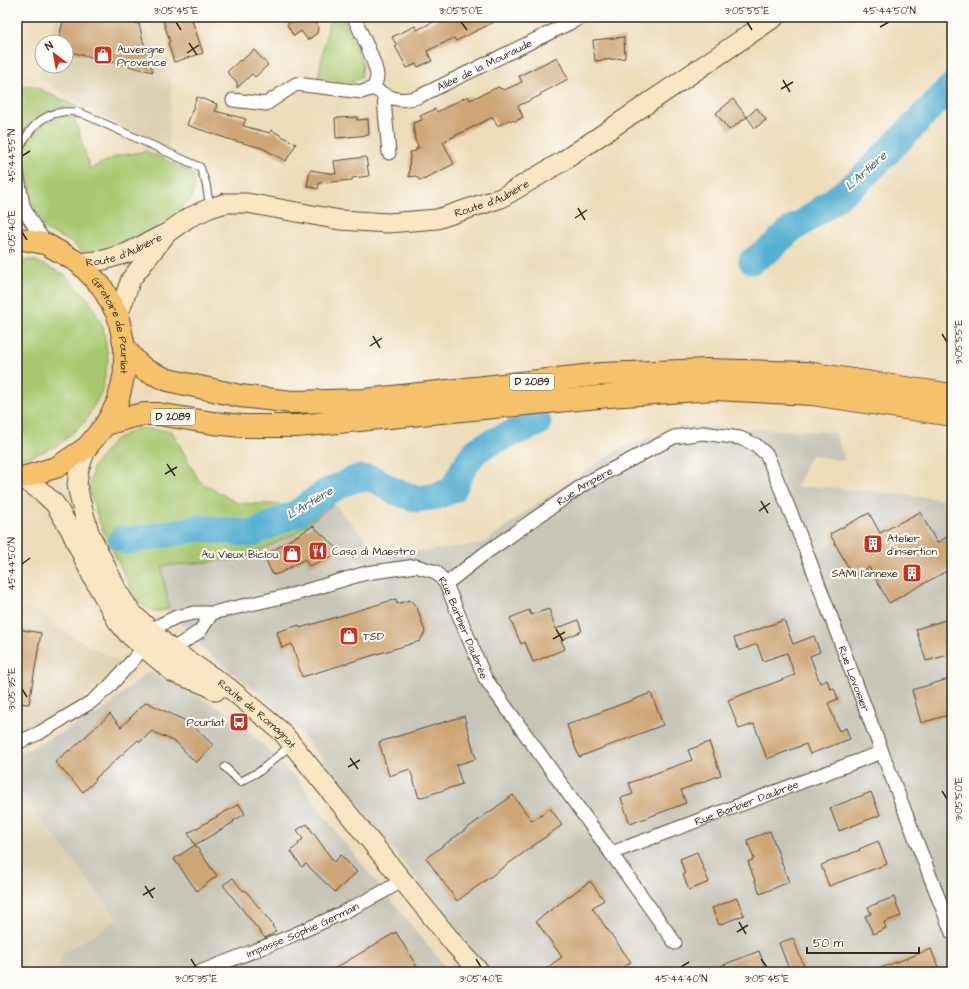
<svg xmlns="http://www.w3.org/2000/svg" width="969" height="989" font-family="'Architects Daughter',sans-serif">
<style>
.built{fill:#dbd0b1}
.industrial{fill:#c7c5b8}
.green{fill:#a8c870;stroke:#727947}
.lines{fill:none;stroke-linecap:round;stroke-linejoin:round}
.river{stroke:#54afd2;stroke-width:27}
.building{fill:#cda676}
.service-casing{stroke:#564535;stroke-width:9}
.minor-casing{stroke:#564535;stroke-width:15}
.secondary-casing{stroke:#564535;stroke-width:21}
.primary-casing{stroke:#564535;stroke-width:23}
.trunk-casing{stroke:#564535;stroke-width:24}
.service{stroke:#fff;stroke-width:7}
.minor{stroke:#fff;stroke-width:13}
.secondary{stroke:#fbe6c4;stroke-width:19}
.primary{stroke:#f5c16b;stroke-width:21}
.trunk{stroke:#f5c16b;stroke-width:22}
.ticks{fill:none;stroke:#3b2a1e;stroke-width:1.5}
.labels{text-anchor:middle;dominant-baseline:central;stroke-width:4;stroke-linejoin:round;paint-order:stroke}
.shield{fill:#fdfcf7;stroke:#75695f;stroke-width:1}
.shield-label{font-size:10px;font-weight:bold;fill:#3b2a1e}
.poi-label{font-size:11px;fill:#3b2a1e;stroke:#fdfcf7;text-anchor:start}
.street-label{font-size:11px;fill:#3b2a1e;stroke:#fdfcf7}
.water-label{font-size:12px;font-style:italic;fill:#455f66;stroke:#fdfcf7}
.neatline{fill:none;stroke:#3b2a1e;stroke-width:1.5}
.ticks-label{font-size:10px;text-anchor:middle;fill:#3b2a1e}
</style>
<rect width="100%" height="100%" fill="#fdfcf7"/>
<filter id="ink" filterUnits="userSpaceOnUse"><feTurbulence type="fractalNoise" baseFrequency=".025" numOctaves="2"/><feDisplacementMap in="SourceGraphic" scale="8" xChannelSelector="R" yChannelSelector="G"/><feConvolveMatrix kernelMatrix="1 2 1 2 8 2 1 2 1" color-interpolation-filters="sRGB"/></filter>
<filter id="wash" filterUnits="userSpaceOnUse"><feTurbulence type="fractalNoise" baseFrequency=".012" numOctaves="4" result="noise"/><feDisplacementMap in="SourceGraphic" scale="16" xChannelSelector="R" yChannelSelector="G"/><feGaussianBlur stdDeviation="0.9" result="paint"/><feColorMatrix in="noise" values="0 0 0 0 0 0 0 0 0 0 0 0 0 0 0 0 0 1.4 0 .05"/><feComposite in="paint" operator="in"/></filter>
<g filter="url(#wash)">
<rect width="100%" height="100%" fill="#eddcba"/>
<!-- built -->
<path class="built" d="M56,17h83l33,69 -4,77 -48,-37 -81,-48 3,-12h24v-24h-17z
M28,607l11,5 12,10 -1,3 70,37 -7,12 -26,21 -21,14 -49,38v-139l5,2z
M17,787l101,134 -56,33 -6,18h-39z"/>
<!-- industrial -->
<path class="industrial" d="M682,426l153,6 10,29 -34,-6 -15,32h29l127,13v472h-896l6,-18 56,-34 -101,-133v-33l52,-25 35,-19 44,-39 17,7 61,34 38,34 32,32 52,69 98,121 25,-19 -169,-215 -41,-39 -57,-45 -35,-41 -7,-43 80,-7 52,-25 40,-30 47,52 101,-12 66,-48 71,-47z"/>
<!-- green -->
<path class="green" d="M330,17h13l20,48 -2,12 -9,6 -34,-5z
M30,85l48,22c-26,-2 -43,7 -58,29 -7,-15 -2,-33 2,-48z
M61,117h8l6,2 15,50 27,-13 29,-5 43,20 5,5 1,11 -4,13 -61,47 -44,7 -17,-13 -23,-11 -11,-19 -4,-17 -7,-39 4,-13 8,-11 11,-9z
M17,258l19,3 29,14 23,23 15,29 5,32 -6,32 -17,31 -26,23 -32,13 -10,1z
M138,428l34,3 27,50 38,22 56,2 41,-1 -40,30 -52,25 -80,7 7,43 -15,3 -16,-9 -37,-77 -12,-36 4,-23 21,-27z"/>
<g class="lines">
<!-- river -->
<path class="river" d="M752,261l19,-13 18,-17 18,-11 52,-39 93,-95
M122,539l7,2 71,-13 51,6 46,-21 29,-21 31,-14 17,1 20,12 23,8 20,-3 16,-6c6,-14 12,-27 22,-38 9,-9 49,-23 63,-29"/>
</g>
<g id="blocks">
<!-- building -->
<path class="building" d="M64,17h45l30,7 8,32 6,16 -87,-21v-9h-8z
M162,17h29l12,36 -29,9 -6,-19 2,-1z
M285,17h27l6,10 -1,6 -9,7 -7,-9 -7,5 -7,-11 2,-1z
M443,17h61l-48,24 -2,-3 -27,13 5,10 -14,6 -2,-3 -9,4 -12,-22h2l-5,-9 23,-11 2,4z
M624,37l1,21 -30,3 -2,-21z
M254,50l14,15 -13,12 -3,-3 -15,14v-6l-10,-10 13,-12 1,1z
M557,57l11,22 -28,15 1,1 -23,11 5,11 -7,4 -7,-1 -12,6 -4,-9 -50,25 11,22 -27,13 -1,2 -7,1 -3,-4 -7,1 1,-25 6,-1v-3h3l-4,-8 -2,-17 9,-3 -2,-4 15,-7 2,3 31,-16 2,4 28,-13 6,3 18,-8 -3,-6z
M197,97l20,7 -2,7 31,8 -3,7 27,7 1,-3 25,14 -10,17 -24,-13 -34,-9 -41,-14z
M733,99l14,18 -18,13 -13,-17z
M757,108l9,12 -11,8 -8,-11z
M357,117v3l11,-1 1,16 -33,3 -1,-20z
M366,157l3,19 -17,2v2l-33,3 -1,6 -11,-3 3,-16 26,4 -2,-13z
M920,512l17,31 15,-9v34l-63,35 -20,-36 -16,9 -23,-42 39,-21 11,20z
M313,526l26,24 -6,6 -24,10 -4,-7 -25,14 -7,2 -9,-19z
M396,599l1,5 13,-4 7,7 8,25 -5,9 -118,36 -10,-33 -10,4 -5,-16 22,-7 1,3z
M549,609l7,20 22,-9 4,11 -21,9 4,9 -32,13 -8,-20 -4,2 -11,-26 19,-8 2,5z
M952,618v36l-26,7 -10,-32z
M784,620l9,24 21,-8 6,16 -10,4 10,27 7,-3 3,9 4,-1 4,11 -10,4 11,28 7,-3 4,11 -40,15 -4,-10 -39,15 -13,-35 -15,5 -11,-29 67,-25 -8,-22 -24,8 -6,-17 -18,7 -5,-13z
M17,629l24,4 -12,71 -12,-1z
M952,678v36l-31,9 -9,-33z
M651,693l12,32 -84,32 -12,-32z
M146,702l44,21 23,22 -17,18 -19,-20 -25,-12 -12,11 -2,-2 -43,39 1,1 -13,12 -28,-30 14,-12 1,1 40,-37 11,13z
M464,716l12,43 -20,6 6,19 -43,14 -9,-29 -21,7 -10,-34z
M709,742l12,33 -40,15 5,13 -56,21 -9,-26 12,-4 -4,-11 63,-23 -4,-10z
M871,792l9,23 -41,16 -9,-23z
M513,795l19,26 18,-13 12,17 -105,76 -31,-43z
M239,804l6,10 -12,7 1,1 -39,23 -7,-12z
M307,824l27,38 7,-7 16,17 -22,20 -29,-28 -4,3 -11,-16 8,-7 -1,-1 5,-4 -6,-9z
M770,831l19,51 -29,12 -12,-32 6,-3 -7,-19z
M878,841l9,23 -58,22 -8,-21 39,-15 -1,-1z
M195,845l22,31 -20,15 -23,-32z
M697,852l12,30 -20,8 -6,-15 2,-1 -5,-15z
M233,878l10,13 2,-1 28,35 -1,1 4,5 -5,4 -6,3 -42,-53z
M590,881l14,19 -12,8 39,54 -14,10h-76l21,-15 -26,-36z
M894,897l7,19 -17,6 2,6 -13,6 -8,-18 6,-2 -3,-7z
M737,898l7,17 -25,10 -7,-17z
M396,932l24,40h-91z
M793,938l13,34h-16l-11,-29z
M931,949l9,23h-67v-1z
M759,951l8,21h-59v-1z"/>
</g>
</g>
<g filter="url(#ink)">
<use href="#blocks" fill-opacity="0" stroke="#564535" stroke-width="1"/>
<g class="lines">
<!-- service casing -->
<g class="service-casing">
<path id="service" d="M17,153c10,-20 21,-38 45,-41 6,-1 13,0 19,1l119,54 6,17 4,23
M225,767l15,15 20,-11 31,-26"/>
</g>
<!-- minor casing -->
<g class="minor-casing">
<g id="minor">
<path d="M354,17c6,15 22,44 23,59 0,5 -2,8 -4,12"/>
<path d="M384,95l1,16 4,42"/>
<path id="s1" d="M233,100l33,4 30,-20 66,8 11,-4c16,10 27,15 45,9l162,-79 1,-1"/>
<path d="M17,173l6,32 6,13 17,26"/>
<path id="s2" d="M446,584l38,-30 102,-71 88,-46 29,-4 37,5 16,7 11,10 34,83 81,214 70,181"/>
<path d="M166,648l6,2 28,-19 12,-18"/>
<path id="s3" d="M17,743l22,-10 52,-31 17,-14 41,-46 1,-12 26,-13 18,-4h18l83,-19 71,-21 50,-7 20,6 10,12 39,94 126,175 271,-101"/>
<path d="M611,853l64,90"/>
<path id="s4" d="M200,972c51,-20 102,-39 152,-64 17,-9 35,-17 50,-28"/>
</g>
</g>
<!-- secondary casing -->
<g class="secondary-casing">
<g id="secondary">
<path id="s5" d="M79,263l25,-3 23,-7 40,-20 21,-15 22,-10 16,-5h21l93,17 48,3 49,-4 64,-21 62,-37 212,-144"/>
<path d="M118,316l13,-37 33,-42"/>
<path id="s6" d="M87,447l-8,22 -2,16 4,18 8,29 29,60 13,20 41,38 57,38 53,44 172,212 26,28"/>
<path d="M21,478l20,13 14,13 15,25 22,47 26,46 10,12 46,39 34,13 8,5"/>
</g>
</g>
<!-- primary casing -->
<g class="primary-casing">
<g id="primary">
<path id="s7" d="M17,238l29,6 33,19 23,24 16,29 7,33 -1,26 -6,26 -12,23 -19,23 -30,20 -36,11h-4"/>
</g>
</g>
<!-- trunk casing -->
<g class="trunk-casing">
<path id="trunk" d="M125,349l10,12 10,9 23,10 72,16 52,6 73,-2 237,-26 105,-4 100,3 145,22
M106,424l24,-7 14,-3h14l55,9 29,3h55l312,-30 105,-7 98,5 140,21"/>
</g>
<!-- service -->
<use href="#service" class="service"/>
<!-- minor -->
<use href="#minor" class="minor"/>
<!-- secondary -->
<use href="#secondary" class="secondary"/>
<!-- primary -->
<use href="#primary" class="primary"/>
<!-- trunk -->
<use href="#trunk" class="trunk"/>
</g>
</g>
<!-- ticks -->
<path class="ticks" d="M176,22l5,8M461,22l6,8M747,22l5,8M880,27l9,-5M189,43l8,12M187,53l12,-8M783,80l7,12M781,89l12,-7M22,156l8,-5M578,208l7,12M575,218l12,-8M22,232l5,8M942,334l5,8M373,336l7,12M370,346l12,-8M167,464l8,12M165,474l12,-7M761,501l7,12M759,511l11,-8M22,564l8,-6M556,629l7,12M553,639l12,-7M22,689l5,8M350,758l8,11M348,767l12,-7M942,791l5,8M145,886l8,12M143,895l12,-7M739,922l7,12M737,932l11,-7M191,959l5,8M476,959l5,8M761,959l6,8M681,967l8,-5"/>
<!-- icons -->
<defs>
<g id="shop-square" transform="scale(1)"><rect x="-9" y="-9" width="18" height="18" rx="4" fill="#c8321e" stroke="#fdfcf7"/><path d="M-5-2.5h2.3a2.7 3.5 0 0 1 5.4 0H5L5.5 6h-11ZM-1.5-2.5h3a1.5 2.3 0 0 0-3 0Z" fill="#fff"/></g>
<g id="building-square" transform="scale(1)"><rect x="-9" y="-9" width="18" height="18" rx="4" fill="#c8321e" stroke="#fdfcf7"/><path d="M-4-6H4V6H1V3H-1V6H-4ZM-2.5-4.3h1.7v1.8h-1.7ZM.8-4.3h1.7v1.8H.8ZM-2.5-1h1.7V.8h-1.7ZM.8-1h1.7V.8H.8Z" fill="#fff"/></g>
<g id="restaurant-square" transform="scale(1)"><rect x="-9" y="-9" width="18" height="18" rx="4" fill="#c8321e" stroke="#fdfcf7"/><path d="M-5-6h1v4h1v-4h1v4h1v-4h1v5L-1.5 .5V6h-2V.5L-5-1ZM5-6V6H3V1.5H1.5Q1.5-4 5-6Z" fill="#fff"/></g>
<g id="bus-square" transform="scale(1)"><rect x="-9" y="-9" width="18" height="18" rx="4" fill="#c8321e" stroke="#fdfcf7"/><path d="M-5-6H5V4H4V6H2V4H-2V6H-4V4H-5ZM-3.5-4V0h7V-4ZM-3.5 1.2v1.5H-2V1.2ZM2 1.2v1.5H3.5V1.2Z" fill="#fff"/></g>
</defs>
<g fill-rule="evenodd">
<use href="#shop-square" x="103" y="55"/>
<use href="#building-square" x="873" y="544"/>
<use href="#restaurant-square" x="318" y="551"/>
<use href="#shop-square" x="292" y="554"/>
<use href="#building-square" x="912" y="573"/>
<use href="#shop-square" x="349" y="636"/>
<use href="#bus-square" x="239" y="722"/>
</g>
<g class="labels">
<!-- shield labels -->
<g class="shield">
<rect x="510" y="374" width="44" height="16" rx="3"/>
<rect x="151" y="409" width="44" height="16" rx="3"/>
</g>
<g class="shield-label">
<text x="532" y="382">D 2089</text>
<text x="173" y="417">D 2089</text>
</g>
<!-- poi labels -->
<g class="poi-label">
<text x="117" y="49">Auvergne<tspan x="117" dy="13">Provence</tspan></text>
<text x="887" y="538">Atelier<tspan x="887" dy="13">d'insertion</tspan></text>
<text x="332" y="551">Casa di Maestro</text>
<text x="278" y="554" text-anchor="end">Au Vieux Biclou</text>
<text x="898" y="573" text-anchor="end">SAMI l'annexe</text>
<text x="363" y="636">TSD</text>
<text x="225" y="722" text-anchor="end">Pourliat</text>
</g>
<!-- street labels -->
<g class="street-label">
<text stroke="none"><textPath href="#s1" startOffset="269">Allée de la Mouraude</textPath></text>
<text stroke="none"><textPath href="#s5" startOffset="432">Route d'Aubière</textPath></text>
<text stroke="none"><textPath href="#s5" startOffset="47">Route d'Aubière</textPath></text>
<text stroke="none"><textPath href="#s7" startOffset="141">Giratoire de Pourliat</textPath></text>
<text stroke="none"><textPath href="#s2" startOffset="170">Rue Ampère</textPath></text>
<text stroke="none"><textPath href="#s3" startOffset="539">Rue Barbier Daubrée</textPath></text>
<text stroke="none"><textPath href="#s2" startOffset="611">Rue Lavoisier</textPath></text>
<text stroke="none"><textPath href="#s6" startOffset="341">Route de Romagnat</textPath></text>
<text stroke="none"><textPath href="#s3" startOffset="954">Rue Barbier Daubrée</textPath></text>
<text stroke="none"><textPath href="#s4" startOffset="111">Impasse Sophie Germain</textPath></text>
</g>
<!-- water labels -->
<g class="water-label">
<text transform="translate(866 171) rotate(-42)">L'Artière</text>
<text transform="translate(310 503) rotate(-31)">L'Artière</text>
</g>
</g>
<!-- margin -->
<rect width="969" height="989" fill="none" stroke="#fdfcf7" stroke-width="44"/>
<!-- north arrow -->
<g transform="translate(54 54) rotate(328)"><circle r="19" fill="#fdfcf7" stroke="#afa8a0"/>
<path d="M0-3L7 15L0 10L-7 15Z" fill="#c8321e"/>
<text y="-6" font-size="11" font-weight="bold" text-anchor="middle" fill="#3b2a1e">N</text>
</g>
<!-- scale -->
<path d="M807 947v6h112v-6" fill="none" stroke="#3b2a1e" stroke-width="2"/>
<text x="813" y="947" font-size="12" fill="#3b2a1e" stroke="#fdfcf7" stroke-width="3" paint-order="stroke">50 m</text>
<rect x="22" y="22" width="925" height="945" class="neatline"/>
<g class="ticks-label">
<text x="176" y="14">3°05'45"E</text>
<text x="461" y="14">3°05'50"E</text>
<text x="747" y="14">3°05'55"E</text>
<text x="889" y="14">45°44'50"N</text>
<text transform="translate(11 156) rotate(-90)" y="4">45°44'55"N</text>
<text transform="translate(11 232) rotate(-90)" y="4">3°05'40"E</text>
<text transform="translate(958 342) rotate(-90)" y="4">3°05'55"E</text>
<text transform="translate(11 564) rotate(-90)" y="4">45°44'50"N</text>
<text transform="translate(11 689) rotate(-90)" y="4">3°05'35"E</text>
<text transform="translate(958 799) rotate(-90)" y="4">3°05'50"E</text>
<text x="196" y="982">3°05'35"E</text>
<text x="481" y="982">3°05'40"E</text>
<text x="681" y="982">45°44'40"N</text>
<text x="767" y="982">3°05'45"E</text>
</g>
</svg>
